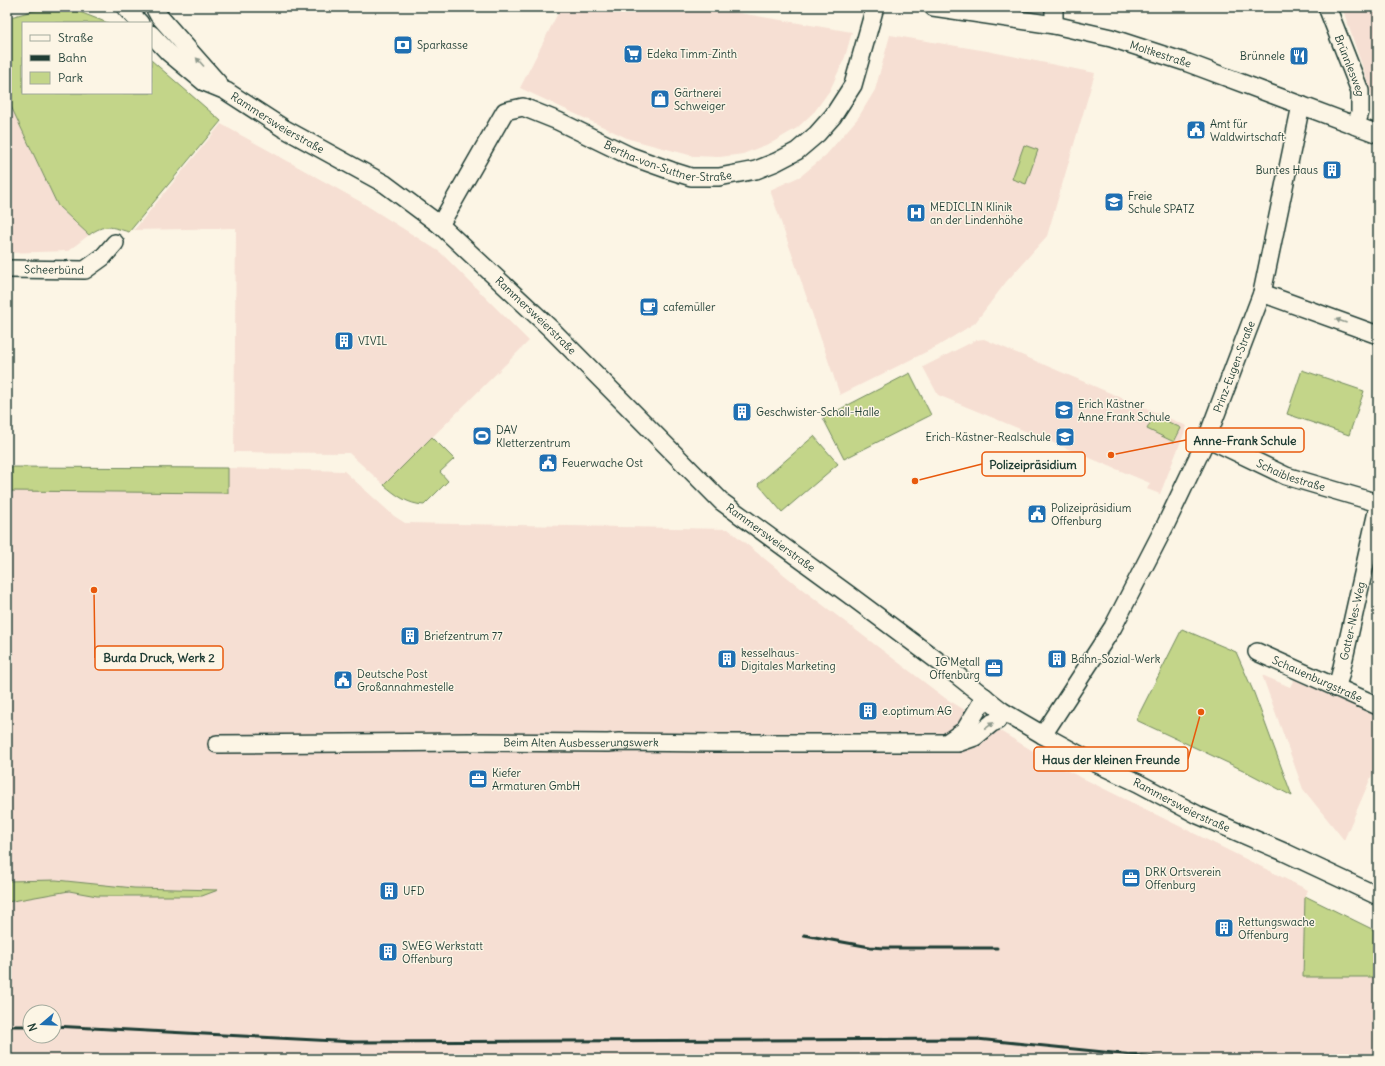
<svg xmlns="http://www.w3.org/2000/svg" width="1385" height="1066" font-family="Delius,sans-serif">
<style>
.built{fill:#f6dfd3;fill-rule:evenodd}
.green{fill:#c3d589;stroke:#71895e}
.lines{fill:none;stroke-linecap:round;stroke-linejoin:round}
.minor-casing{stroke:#1f3d34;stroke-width:20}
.minor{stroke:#fcf5e5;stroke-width:17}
.rail{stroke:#1f3d34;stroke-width:3}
.oneway{fill:#8e998c}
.labels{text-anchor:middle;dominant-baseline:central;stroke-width:3;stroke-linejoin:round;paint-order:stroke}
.poi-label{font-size:11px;fill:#1f3d34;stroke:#fcf5e5;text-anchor:start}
.street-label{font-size:11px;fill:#1f3d34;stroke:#fcf5e5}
.leader{fill:none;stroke:#e8590c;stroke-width:1.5}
.callout-dot{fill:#e8590c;stroke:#fcf5e5;stroke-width:1.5}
.callout{fill:#fcf5e5;stroke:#e8590c;stroke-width:1.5}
.callout-label{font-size:12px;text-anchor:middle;font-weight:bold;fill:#1f3d34}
</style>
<rect width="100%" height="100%" fill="#fcf5e5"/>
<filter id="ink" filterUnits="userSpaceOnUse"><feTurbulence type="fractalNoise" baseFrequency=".025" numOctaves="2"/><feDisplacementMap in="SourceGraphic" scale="8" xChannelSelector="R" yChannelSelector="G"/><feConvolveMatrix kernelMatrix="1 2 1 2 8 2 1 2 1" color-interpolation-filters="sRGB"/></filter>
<g filter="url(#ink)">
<!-- built -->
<path class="built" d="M561,7h143l148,25 -7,25 -15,33 -15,21 -18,17 -24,14 -30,12 -23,3 -27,-1 -64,-17 -109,-51z
M1342,7h36v107l-2,-1 -8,-30z
M890,35l97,16 108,22 -48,163 -41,46 -31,41 -37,23 -98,49 -70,-205 31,-14 25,-21 32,-37 17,-28z
M7,98l51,108 31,29 -21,16 -61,2z
M221,124l140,78 79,50 89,89 -145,144 -35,-32 -115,-1 2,-224 -102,2z
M984,339l203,87 -27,68 -13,-5 3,-6 -212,-88 -15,-28 53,-27z
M7,467l221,1 116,3 50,45 11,7 323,6 70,57 147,112 113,68 250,124 -3,6 -2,81h75v82h-1371zM30,1012h24v24h-24z
M1262,675l28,12 5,-10 83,39v45l-34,79 -41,-51z"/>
<!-- green -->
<path class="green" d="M47,7l30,4 31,12h-85v70h128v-33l70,61 -92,111c-18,-5 -24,-9 -40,3l-31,-29 -51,-108v-80z
M1024,145l14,5 -12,34 -14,-5z
M1302,370l62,21 -15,44 -62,-21z
M910,373l21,42 -87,44 -21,-41z
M1154,415l27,13 -7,14 -27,-13z
M814,436l24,28 -56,48 -24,-28z
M432,437l22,22 -14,13 8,9 -24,24c-17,-1 -28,-10 -40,-20z
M7,467l221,1v25l-221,-2z
M1182,629l54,23 18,41 38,103 -49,-26 -107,-50z
M56,880l78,8 84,2 -16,6h-105l-28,-5 -62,11v-21z
M1305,896l73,36v45h-75z"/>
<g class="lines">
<!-- minor casing -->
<g class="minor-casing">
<g id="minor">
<path d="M125,7l15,16"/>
<path d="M154,7l5,9 60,68"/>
<path id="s1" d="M933,7l121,18 57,13 77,25 190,71"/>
<path d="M1054,7v18"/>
<path id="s2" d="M1327,7l33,84v21l-4,14"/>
<path id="s3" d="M151,34l17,18 36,30 22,9 57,37 102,56 55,41 111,104 171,173 126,92 110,82 44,35 41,24 42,23 53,25 60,32 86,37 94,44"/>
<path id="s4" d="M440,225l65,-114 18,-4 35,14 72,35 42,15 19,6h28l37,-7 20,-8 21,-11 20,-17 16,-18 20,-31 22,-78"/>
<path id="s5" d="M7,269l78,1 18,-13 12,-14"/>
<path d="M1262,293l116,42"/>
<path id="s6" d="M1207,438l79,38 92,27"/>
<path id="s7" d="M1257,652l121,54"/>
<path id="s8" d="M1336,688l4,-12 38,-169"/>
<path id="s9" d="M1043,735l70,-108 53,-103 41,-86 55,-145 39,-188"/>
<path d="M949,741l16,-11 20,-33"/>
<path id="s10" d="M217,744l254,-2 137,1 11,-1 96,1h243l17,-6 17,-14 5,-2 5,-10"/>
</g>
</g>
<!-- minor -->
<use href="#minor" class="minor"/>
<!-- rail -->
<path class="rail" d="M804,935l66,12 14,1h113
M7,1026h23
M54,1026l300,16 623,-3 195,20"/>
</g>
<!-- one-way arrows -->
<defs><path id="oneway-solid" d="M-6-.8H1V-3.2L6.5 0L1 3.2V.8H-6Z"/></defs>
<g class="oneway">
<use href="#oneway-solid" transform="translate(200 62) rotate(-132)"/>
<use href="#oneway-solid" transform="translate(1341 321) rotate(-160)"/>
<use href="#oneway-solid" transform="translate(989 726) rotate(-37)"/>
</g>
</g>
<!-- icons -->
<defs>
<g id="bank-square" transform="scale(1)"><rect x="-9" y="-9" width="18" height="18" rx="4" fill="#1f6fb2" stroke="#fcf5e5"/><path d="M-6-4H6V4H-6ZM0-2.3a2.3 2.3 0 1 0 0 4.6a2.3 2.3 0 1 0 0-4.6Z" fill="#fff"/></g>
<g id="supermarket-square" transform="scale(1)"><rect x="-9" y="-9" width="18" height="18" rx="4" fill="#1f6fb2" stroke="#fcf5e5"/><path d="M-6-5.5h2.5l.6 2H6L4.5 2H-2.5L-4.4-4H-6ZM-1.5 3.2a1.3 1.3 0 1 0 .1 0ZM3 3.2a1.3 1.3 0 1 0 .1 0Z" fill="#fff"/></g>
<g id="restaurant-square" transform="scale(1)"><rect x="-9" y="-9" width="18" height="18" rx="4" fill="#1f6fb2" stroke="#fcf5e5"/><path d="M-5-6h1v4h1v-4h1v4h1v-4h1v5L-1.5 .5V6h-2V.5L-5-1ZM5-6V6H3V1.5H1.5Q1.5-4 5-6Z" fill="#fff"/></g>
<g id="shop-square" transform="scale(1)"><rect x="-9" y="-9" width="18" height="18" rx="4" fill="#1f6fb2" stroke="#fcf5e5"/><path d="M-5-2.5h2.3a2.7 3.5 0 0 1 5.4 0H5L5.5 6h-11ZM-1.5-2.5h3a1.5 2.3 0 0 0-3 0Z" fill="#fff"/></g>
<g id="civic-square" transform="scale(1)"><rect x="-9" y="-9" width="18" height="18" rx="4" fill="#1f6fb2" stroke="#fcf5e5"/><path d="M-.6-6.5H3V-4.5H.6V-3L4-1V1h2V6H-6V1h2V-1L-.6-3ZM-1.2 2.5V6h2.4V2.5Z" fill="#fff"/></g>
<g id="building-square" transform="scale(1)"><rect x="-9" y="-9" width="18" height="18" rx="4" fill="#1f6fb2" stroke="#fcf5e5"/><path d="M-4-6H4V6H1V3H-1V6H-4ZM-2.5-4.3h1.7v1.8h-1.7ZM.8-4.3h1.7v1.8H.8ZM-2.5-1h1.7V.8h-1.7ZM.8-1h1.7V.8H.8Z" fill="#fff"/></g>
<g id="school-square" transform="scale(1)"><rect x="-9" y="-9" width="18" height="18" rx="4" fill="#1f6fb2" stroke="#fcf5e5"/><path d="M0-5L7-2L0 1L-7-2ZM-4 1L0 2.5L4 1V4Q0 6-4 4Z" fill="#fff"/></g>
<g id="hospital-square" transform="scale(1)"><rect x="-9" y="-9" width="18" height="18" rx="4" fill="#1f6fb2" stroke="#fcf5e5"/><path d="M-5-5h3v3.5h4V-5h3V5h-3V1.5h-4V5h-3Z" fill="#fff"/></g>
<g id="cafe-square" transform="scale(1)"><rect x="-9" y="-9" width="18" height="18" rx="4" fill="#1f6fb2" stroke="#fcf5e5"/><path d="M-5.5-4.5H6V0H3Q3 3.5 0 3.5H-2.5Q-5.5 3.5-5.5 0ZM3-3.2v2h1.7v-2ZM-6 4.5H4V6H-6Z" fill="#fff"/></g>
<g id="stadium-square" transform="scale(1)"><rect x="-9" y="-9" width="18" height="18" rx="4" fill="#1f6fb2" stroke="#fcf5e5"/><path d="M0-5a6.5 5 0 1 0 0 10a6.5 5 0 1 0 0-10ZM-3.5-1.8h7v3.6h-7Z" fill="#fff"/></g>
<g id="office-square" transform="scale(1)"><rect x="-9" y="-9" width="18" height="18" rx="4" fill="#1f6fb2" stroke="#fcf5e5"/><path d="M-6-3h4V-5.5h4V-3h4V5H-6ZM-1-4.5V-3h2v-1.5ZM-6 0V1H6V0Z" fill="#fff"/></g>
</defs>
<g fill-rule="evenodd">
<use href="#bank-square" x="403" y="45"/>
<use href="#supermarket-square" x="633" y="54"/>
<use href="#restaurant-square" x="1299" y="56"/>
<use href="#shop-square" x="660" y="99"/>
<use href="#civic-square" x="1196" y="130"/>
<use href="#building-square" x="1332" y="170"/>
<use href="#school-square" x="1114" y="202"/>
<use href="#hospital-square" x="916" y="213"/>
<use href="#cafe-square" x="649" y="307"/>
<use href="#building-square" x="344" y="341"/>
<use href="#school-square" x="1064" y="410"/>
<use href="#building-square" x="742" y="412"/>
<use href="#stadium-square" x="482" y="436"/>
<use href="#school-square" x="1065" y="437"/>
<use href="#civic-square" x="548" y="463"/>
<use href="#civic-square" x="1037" y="514"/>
<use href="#building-square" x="410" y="636"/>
<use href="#building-square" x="727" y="659"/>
<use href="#building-square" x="1057" y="659"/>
<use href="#office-square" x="994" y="668"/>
<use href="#civic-square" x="343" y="680"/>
<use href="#building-square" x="868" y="711"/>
<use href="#office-square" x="478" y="779"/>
<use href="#office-square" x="1131" y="878"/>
<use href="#building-square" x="389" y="891"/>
<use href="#building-square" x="1224" y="928"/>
<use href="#building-square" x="388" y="952"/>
</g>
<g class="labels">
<!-- poi labels -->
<g class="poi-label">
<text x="417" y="45">Sparkasse</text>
<text x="647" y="54">Edeka Timm-Zinth</text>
<text x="1285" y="56" text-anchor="end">Brünnele</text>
<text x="674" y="93">Gärtnerei<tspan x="674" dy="13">Schweiger</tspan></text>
<text x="1210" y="124">Amt für<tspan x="1210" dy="13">Waldwirtschaft</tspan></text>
<text x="1318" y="170" text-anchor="end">Buntes Haus</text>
<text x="1128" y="196">Freie<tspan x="1128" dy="13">Schule SPATZ</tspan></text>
<text x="930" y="207">MEDICLIN Klinik<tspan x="930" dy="13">an der Lindenhöhe</tspan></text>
<text x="663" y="307">cafemüller</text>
<text x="358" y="341">VIVIL</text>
<text x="1078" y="404">Erich Kästner<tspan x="1078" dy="13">Anne Frank Schule</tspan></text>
<text x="756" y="412">Geschwister-Scholl-Halle</text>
<text x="496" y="430">DAV<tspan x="496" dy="13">Kletterzentrum</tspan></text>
<text x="1051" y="437" text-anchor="end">Erich-Kästner-Realschule</text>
<text x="562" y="463">Feuerwache Ost</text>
<text x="1051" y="508">Polizeipräsidium<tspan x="1051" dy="13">Offenburg</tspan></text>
<text x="424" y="636">Briefzentrum 77</text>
<text x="741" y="653">kesselhaus-<tspan x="741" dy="13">Digitales Marketing</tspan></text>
<text x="1071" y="659">Bahn-Sozial-Werk</text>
<text x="980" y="662" text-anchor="end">IG Metall<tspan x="980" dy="13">Offenburg</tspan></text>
<text x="357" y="674">Deutsche Post<tspan x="357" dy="13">Großannahmestelle</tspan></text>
<text x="882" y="711">e.optimum AG</text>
<text x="492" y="773">Kiefer<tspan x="492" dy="13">Armaturen GmbH</tspan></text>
<text x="1145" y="872">DRK Ortsverein<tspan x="1145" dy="13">Offenburg</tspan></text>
<text x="403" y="891">UFD</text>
<text x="1238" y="922">Rettungswache<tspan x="1238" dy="13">Offenburg</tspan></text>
<text x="402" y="946">SWEG Werkstatt<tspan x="402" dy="13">Offenburg</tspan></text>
</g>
<!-- street labels -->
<g class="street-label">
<text stroke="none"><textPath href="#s1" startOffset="233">Moltkestraße</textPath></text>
<text stroke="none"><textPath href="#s2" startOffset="63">Brünnlesweg</textPath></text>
<text stroke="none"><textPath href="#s3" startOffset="156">Rammersweierstraße</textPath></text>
<text stroke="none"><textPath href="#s4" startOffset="306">Bertha-von-Suttner-Straße</textPath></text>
<text stroke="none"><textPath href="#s5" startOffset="47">Scheerbünd</textPath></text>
<text stroke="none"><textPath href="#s3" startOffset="480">Rammersweierstraße</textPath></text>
<text stroke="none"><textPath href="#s9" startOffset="416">Prinz-Eugen-Straße</textPath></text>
<text stroke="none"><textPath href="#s6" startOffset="92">Schaiblestraße</textPath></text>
<text stroke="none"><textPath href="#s3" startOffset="804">Rammersweierstraße</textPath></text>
<text stroke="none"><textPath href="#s8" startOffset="69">Gotter-Nes-Weg</textPath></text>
<text stroke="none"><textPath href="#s7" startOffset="66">Schauenburgstraße</textPath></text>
<text stroke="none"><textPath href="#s10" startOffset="364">Beim Alten Ausbesserungswerk</textPath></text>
<text stroke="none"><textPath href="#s3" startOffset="1296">Rammersweierstraße</textPath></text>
</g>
</g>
<!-- callouts -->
<path class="leader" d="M1111 455L1186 440M915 481L982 464M94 590L95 658M1201 712L1188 759"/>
<g class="callout-dot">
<circle cx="1111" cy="455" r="4"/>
<circle cx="915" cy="481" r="4"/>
<circle cx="94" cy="590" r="4"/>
<circle cx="1201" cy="712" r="4"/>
</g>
<g class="callout">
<rect x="1186" y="428" width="118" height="24" rx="4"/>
<rect x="982" y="452" width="103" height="24" rx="4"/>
<rect x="95" y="646" width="128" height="24" rx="4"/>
<rect x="1034" y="747" width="154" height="24" rx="4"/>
</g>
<g class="callout-label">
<text x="1245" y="445">Anne-Frank Schule</text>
<text x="1033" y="469">Polizeipräsidium</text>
<text x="159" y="662">Burda Druck, Werk 2</text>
<text x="1111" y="764">Haus der kleinen Freunde</text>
</g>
<!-- margin -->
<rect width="1385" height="1066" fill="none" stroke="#fcf5e5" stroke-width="24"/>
<rect x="12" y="12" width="1361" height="1042" fill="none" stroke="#1f3d34" stroke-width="1.5" filter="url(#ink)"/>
<!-- legend -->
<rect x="22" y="22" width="130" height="72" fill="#fcf5e5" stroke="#a4ab9e"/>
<rect x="30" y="35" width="20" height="6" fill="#fcf5e5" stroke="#a4ab9e"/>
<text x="58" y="42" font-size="12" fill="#1f3d34">Straße</text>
<rect x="30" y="55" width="20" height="6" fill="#1f3d34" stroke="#a4ab9e"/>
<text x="58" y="62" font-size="12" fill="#1f3d34">Bahn</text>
<rect x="30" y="72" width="20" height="12" fill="#c3d589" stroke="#a4ab9e"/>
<text x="58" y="82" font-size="12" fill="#1f3d34">Park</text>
<!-- north arrow -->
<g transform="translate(42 1024) rotate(251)"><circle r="19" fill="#fcf5e5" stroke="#a4ab9e"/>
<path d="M0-3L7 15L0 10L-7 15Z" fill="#1f6fb2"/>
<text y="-6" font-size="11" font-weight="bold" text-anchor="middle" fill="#1f3d34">N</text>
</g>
</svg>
